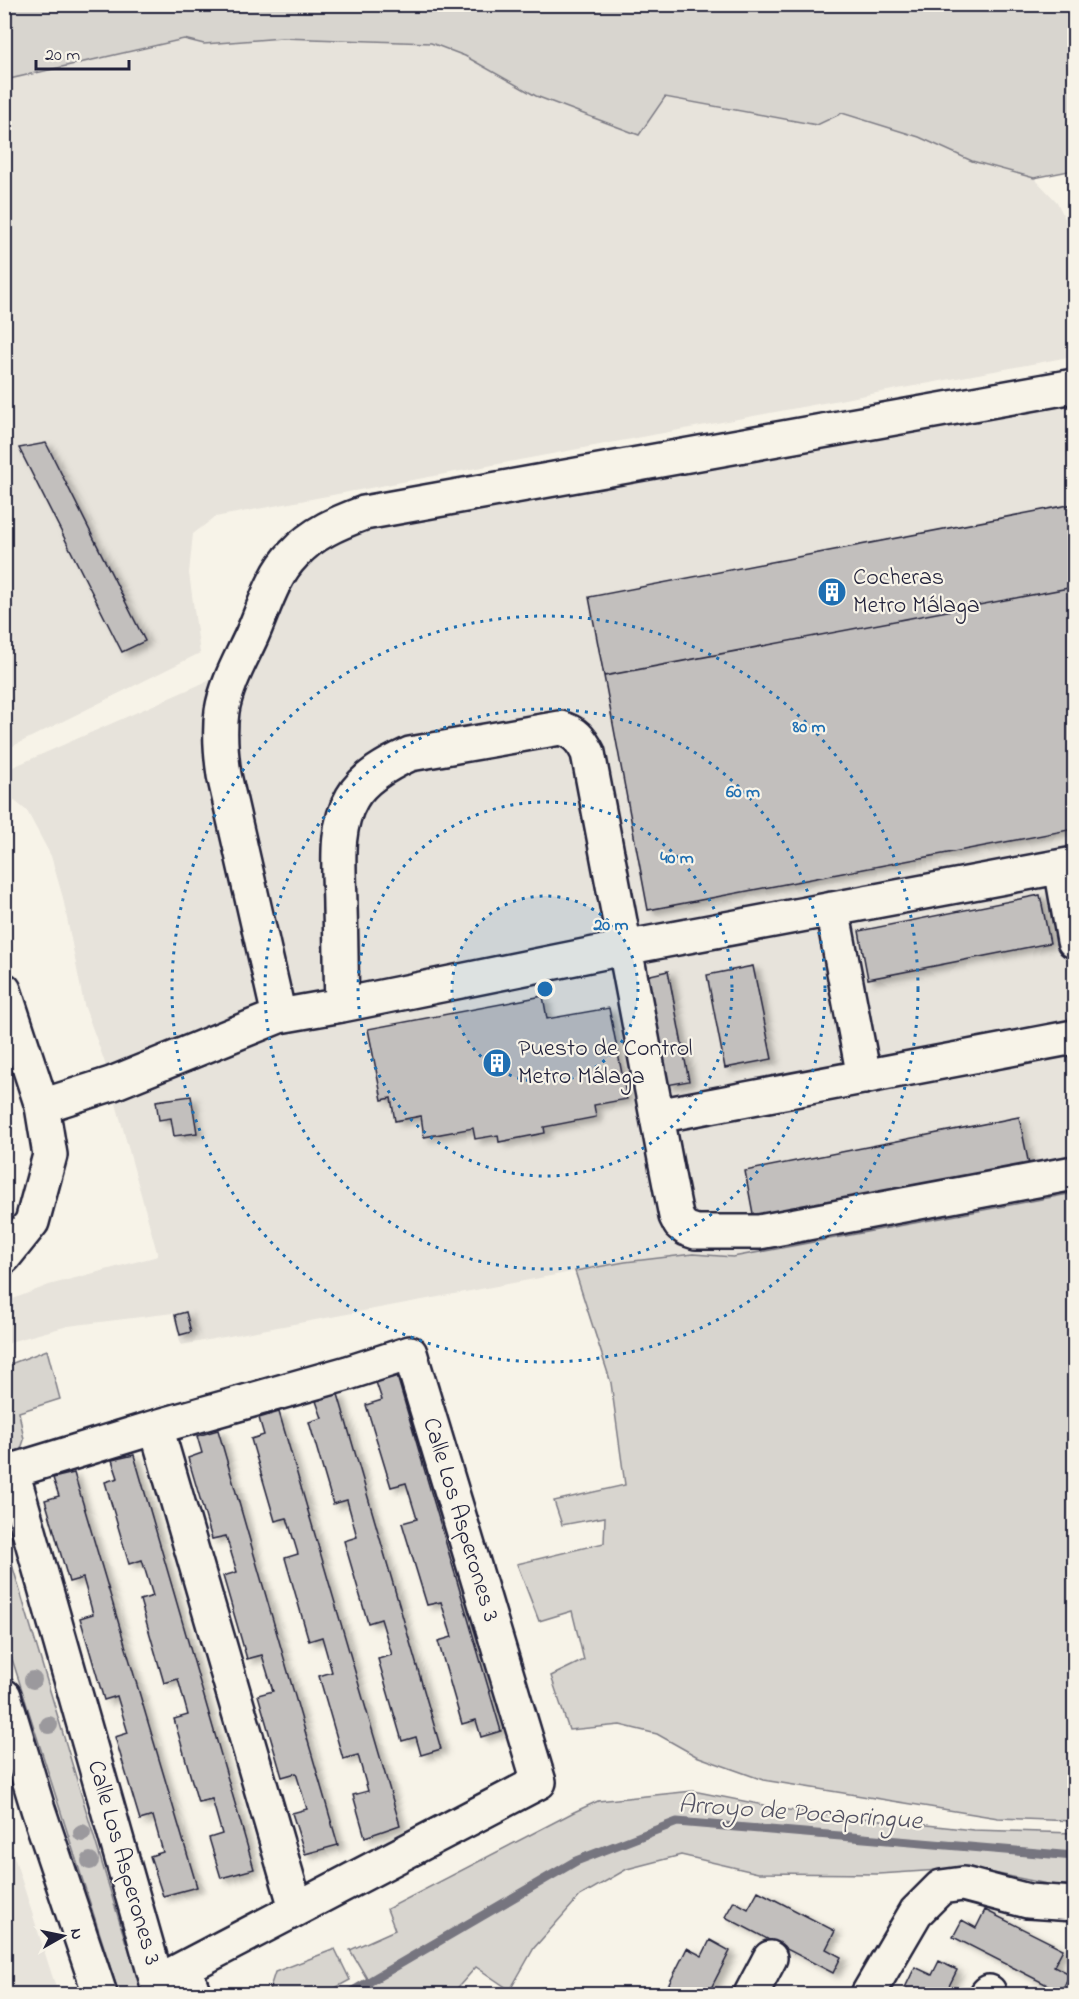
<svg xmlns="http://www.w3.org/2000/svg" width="1079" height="1999" font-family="'Indie Flower',sans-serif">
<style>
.built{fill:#e7e3db}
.green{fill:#d8d5cf;stroke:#7d7c85;stroke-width:1.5}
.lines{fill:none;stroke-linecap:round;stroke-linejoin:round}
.stream{stroke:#76747f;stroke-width:9}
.building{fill:#c2bfbd;stroke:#22223b;stroke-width:1.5;filter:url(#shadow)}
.minor-casing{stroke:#22223b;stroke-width:38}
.major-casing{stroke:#22223b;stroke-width:38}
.minor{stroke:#f7f3e8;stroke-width:33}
.major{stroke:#f7f3e8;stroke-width:33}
.tree{fill:#9b999d}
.ring{fill:none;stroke:#1f6fb2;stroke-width:3;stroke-dasharray:3 6}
.labels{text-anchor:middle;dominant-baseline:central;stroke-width:4.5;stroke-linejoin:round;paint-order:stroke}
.poi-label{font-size:24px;fill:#22223b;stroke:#f7f3e8;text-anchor:start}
.street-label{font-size:24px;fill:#22223b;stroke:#f7f3e8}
.water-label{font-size:26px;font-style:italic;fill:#535263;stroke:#f7f3e8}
.centre{fill:#1f6fb2;stroke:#f7f3e8;stroke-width:3}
.ring-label{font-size:18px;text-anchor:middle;font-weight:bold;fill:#1f6fb2;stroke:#f7f3e8;stroke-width:4.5;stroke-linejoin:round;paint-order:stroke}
</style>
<defs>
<filter id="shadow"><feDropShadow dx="6" dy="4" stdDeviation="3" flood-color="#0004"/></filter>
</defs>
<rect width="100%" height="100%" fill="#f7f3e8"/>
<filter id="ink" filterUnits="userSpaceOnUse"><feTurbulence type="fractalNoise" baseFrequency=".0167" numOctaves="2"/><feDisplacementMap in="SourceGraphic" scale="12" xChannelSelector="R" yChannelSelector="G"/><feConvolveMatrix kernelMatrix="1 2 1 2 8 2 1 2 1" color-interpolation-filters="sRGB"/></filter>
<g filter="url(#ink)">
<!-- built -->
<path class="built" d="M282,38l149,5 34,13 71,40 103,39 25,-38 153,28 25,-12 77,24 53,24 62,17 23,24 17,36v118l-859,161 -22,17 -4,39 11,80 -195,97v-670l180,-41 19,5z
M1074,367v826l-341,64 -40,-3 -68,8 -444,83 -8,-32 -105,13 -55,15 -8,5v-44l44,-17 109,-29 -54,-196 -20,-55 -21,-107 -12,-42 -24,-45 -22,-18 -1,-22 206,-91 12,-12 66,-129 33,-26 39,-14z
M5,1828l53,166h-43l-4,-14 -6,1z"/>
<!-- green -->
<path class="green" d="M4,5h1070v165l-40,8 -62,-17 -53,-24 -77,-24 -25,12 -152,-28 -26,38 -103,-39 -71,-40 -34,-13 -149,-5 -78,6 -20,-5 -179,41z
M1074,1193v628l-76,-3 -235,-38 -67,-24 -39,-22 -37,-9 -51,5 -18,-54 33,-16 -12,-49 -33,10 -22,-57 87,-21 1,-26 -43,8 -8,-24 71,-16 -14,-102 -36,-112 50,-9 68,-8 40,3z
M47,1350l13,49 -41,13 5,28 -5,15 -14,5v-94z
M4,1538l122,405 12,15 21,36h-40l-114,-357z
M693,1791l95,19 185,20 101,3v52h-22l-82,-17 -91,6 -121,-1 -77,-18 -54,14 -47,27 -46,52 -24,42 -34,-23 -24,27h-76l-26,-44 45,-20 -8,-21 187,-97 24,-11z
M335,1949l15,31 -26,14h-56l7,-22z"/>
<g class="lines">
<!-- stream -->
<path class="stream" d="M348,1994l228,-133 101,-39 397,34"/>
</g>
<!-- building -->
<path class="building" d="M46,443l99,198 -23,11 -103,-204z
M1074,504v83l-470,89 -15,-79z
M1074,587v242l-426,81 -44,-234z
M1040,895l10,48 -182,36 -9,-48z
M753,966l19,93 -47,9 -18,-93z
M668,971l21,110 -22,4 -21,-109z
M543,996l4,23 62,-11 18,91 -33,6 2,12 -52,10 1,6 -46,9 -1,-7 -23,4 -2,-11 -49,9 -3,-21 -26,5 -4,-23 -9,2 -14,-71z
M191,1096l6,37 -23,3 -3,-18 -12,2 -3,-19z
M1019,1117l10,48 -275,54 -9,-48z
M186,1312l5,20 -11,3 -5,-20z
M397,1376l104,355 -20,6 -5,-17 -14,4 -24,-83 14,-4 -11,-35 -14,3 -25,-82 15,-4 -11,-36 -15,4 -25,-82 16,-5 -6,-18z
M338,1394l103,355 -20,6 -5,-18 -14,4 -24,-82 14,-4 -11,-36 -13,4 -24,-82 13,-4 -10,-37 -14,4 -24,-82 13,-4 -6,-17z
M279,1412l121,413 -35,12 -12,-42 15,-4 -10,-36 -15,4 -24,-83 13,-4 -10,-35 -13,4 -24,-83 13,-4 -11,-36 -12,3 -24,-82 13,-4 -5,-17z
M218,1430l120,415 -33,9 -13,-41 15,-4 -11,-36 -14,4 -24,-82 15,-4 -11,-36 -15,4 -24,-83 14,-4 -11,-36 -14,3 -24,-81 14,-5 -5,-17z
M134,1455l120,414 -33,9 -12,-40 13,-4 -10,-35 -14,3 -24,-83 14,-4 -10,-36 -14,4 -24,-83 13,-4 -11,-36 -13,4 -24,-82 13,-4 -6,-18z
M74,1473l123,414 -34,9 -13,-40 13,-4 -10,-36 -13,4 -25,-83 13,-4 -11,-37 -13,4 -24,-82 13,-4 -10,-36 -14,4 -24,-82 14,-4 -6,-18z
M758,1891l77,40 -9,18 15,8 -8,16 -108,-56 9,-16 14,8z
M985,1910l78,39 -9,17 16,8 -9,18 -108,-55 9,-17 14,8z
M710,1940l20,11 -22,43h-44l23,-46 15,8z
M939,1961l18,9 -12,24h-43l13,-27 17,8z"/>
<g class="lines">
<!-- minor casing -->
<g class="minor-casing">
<path id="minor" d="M1061,867l13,74
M832,909l32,168
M342,1005c-1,-32 -1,-65 -2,-97 0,-35 -7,-78 12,-110 12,-21 36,-34 58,-44l150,-26c15,4 21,11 28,25l80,422 8,41 4,8 7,5 9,3h63l315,-59
M279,1016l-55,-241c-3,-21 -5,-42 -2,-64 4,-26 19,-52 30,-76 12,-27 21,-60 42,-81 19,-21 43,-31 70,-41l710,-127
M42,1106l69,-22 168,-68 63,-11 282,-57 450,-84
M657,1116l417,-79
M410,1353l129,429 -382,200 -145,-511 144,-44 192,-54z
M156,1427l140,481
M184,1968l10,26
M751,1994l19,-36
M868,1994l48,-82 25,-25 22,-3 65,17 46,3
M987,1994l2,-2"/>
</g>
<!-- major casing -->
<g class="major-casing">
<path id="major" d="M4,990l38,116 8,49 -18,67 -28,35
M4,1696l34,113 62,185"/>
</g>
<!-- minor -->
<use href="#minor" class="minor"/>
<!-- major -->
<use href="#major" class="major"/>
</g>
<!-- trees -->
<g class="tree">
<circle cx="33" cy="1680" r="9"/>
<circle cx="49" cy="1725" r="9"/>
<circle cx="82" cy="1833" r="9"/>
<circle cx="90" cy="1861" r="9"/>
</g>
</g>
<!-- distance rings -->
<circle cx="545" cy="989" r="93" fill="#1f6fb2" fill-opacity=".12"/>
<g class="ring">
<circle cx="545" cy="989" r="93"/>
<circle cx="545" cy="989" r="187"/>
<circle cx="545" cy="989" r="280"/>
<circle cx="545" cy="989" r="373"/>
</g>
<!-- icons -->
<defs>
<g id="building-disc" transform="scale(1.5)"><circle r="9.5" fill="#1f6fb2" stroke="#f7f3e8"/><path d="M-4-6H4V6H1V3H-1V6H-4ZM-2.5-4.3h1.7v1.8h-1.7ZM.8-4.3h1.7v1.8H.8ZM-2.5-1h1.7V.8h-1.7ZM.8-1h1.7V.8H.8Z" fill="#fff"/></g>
</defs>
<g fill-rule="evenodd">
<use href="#building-disc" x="832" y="592"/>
<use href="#building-disc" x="497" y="1063"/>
</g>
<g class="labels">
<!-- poi labels -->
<g class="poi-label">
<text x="853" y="578">Cocheras<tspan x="853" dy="28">Metro Málaga</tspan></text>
<text x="518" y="1049">Puesto de Control<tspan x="518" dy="28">Metro Málaga</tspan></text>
</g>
<!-- street labels -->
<g class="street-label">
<text transform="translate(460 1520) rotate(73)">Calle Los Asperones 3</text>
<text transform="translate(123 1863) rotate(74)">Calle Los Asperones 3</text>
</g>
<!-- water labels -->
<g class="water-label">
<text transform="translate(800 1814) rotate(4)">Arroyo de Pocapringue</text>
</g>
</g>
<circle cx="545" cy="989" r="9" class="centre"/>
<g class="ring-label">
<text x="809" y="732">80 m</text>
<text x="743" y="797">60 m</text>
<text x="677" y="863">40 m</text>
<text x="611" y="930">20 m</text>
</g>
<!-- margin -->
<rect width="1079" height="1999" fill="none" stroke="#f7f3e8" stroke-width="24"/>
<rect x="12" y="12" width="1055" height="1975" fill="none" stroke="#22223b" stroke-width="2" filter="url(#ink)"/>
<!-- north arrow -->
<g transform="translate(63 1936) rotate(81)" stroke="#f7f3e8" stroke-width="4.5" paint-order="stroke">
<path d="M0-4.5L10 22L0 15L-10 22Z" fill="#22223b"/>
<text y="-9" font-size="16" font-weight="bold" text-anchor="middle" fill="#22223b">N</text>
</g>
<!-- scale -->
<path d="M36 60v9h93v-9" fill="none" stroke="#22223b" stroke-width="3"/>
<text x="45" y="60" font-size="18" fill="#22223b" stroke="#f7f3e8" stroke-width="4.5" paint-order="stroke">20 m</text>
</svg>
